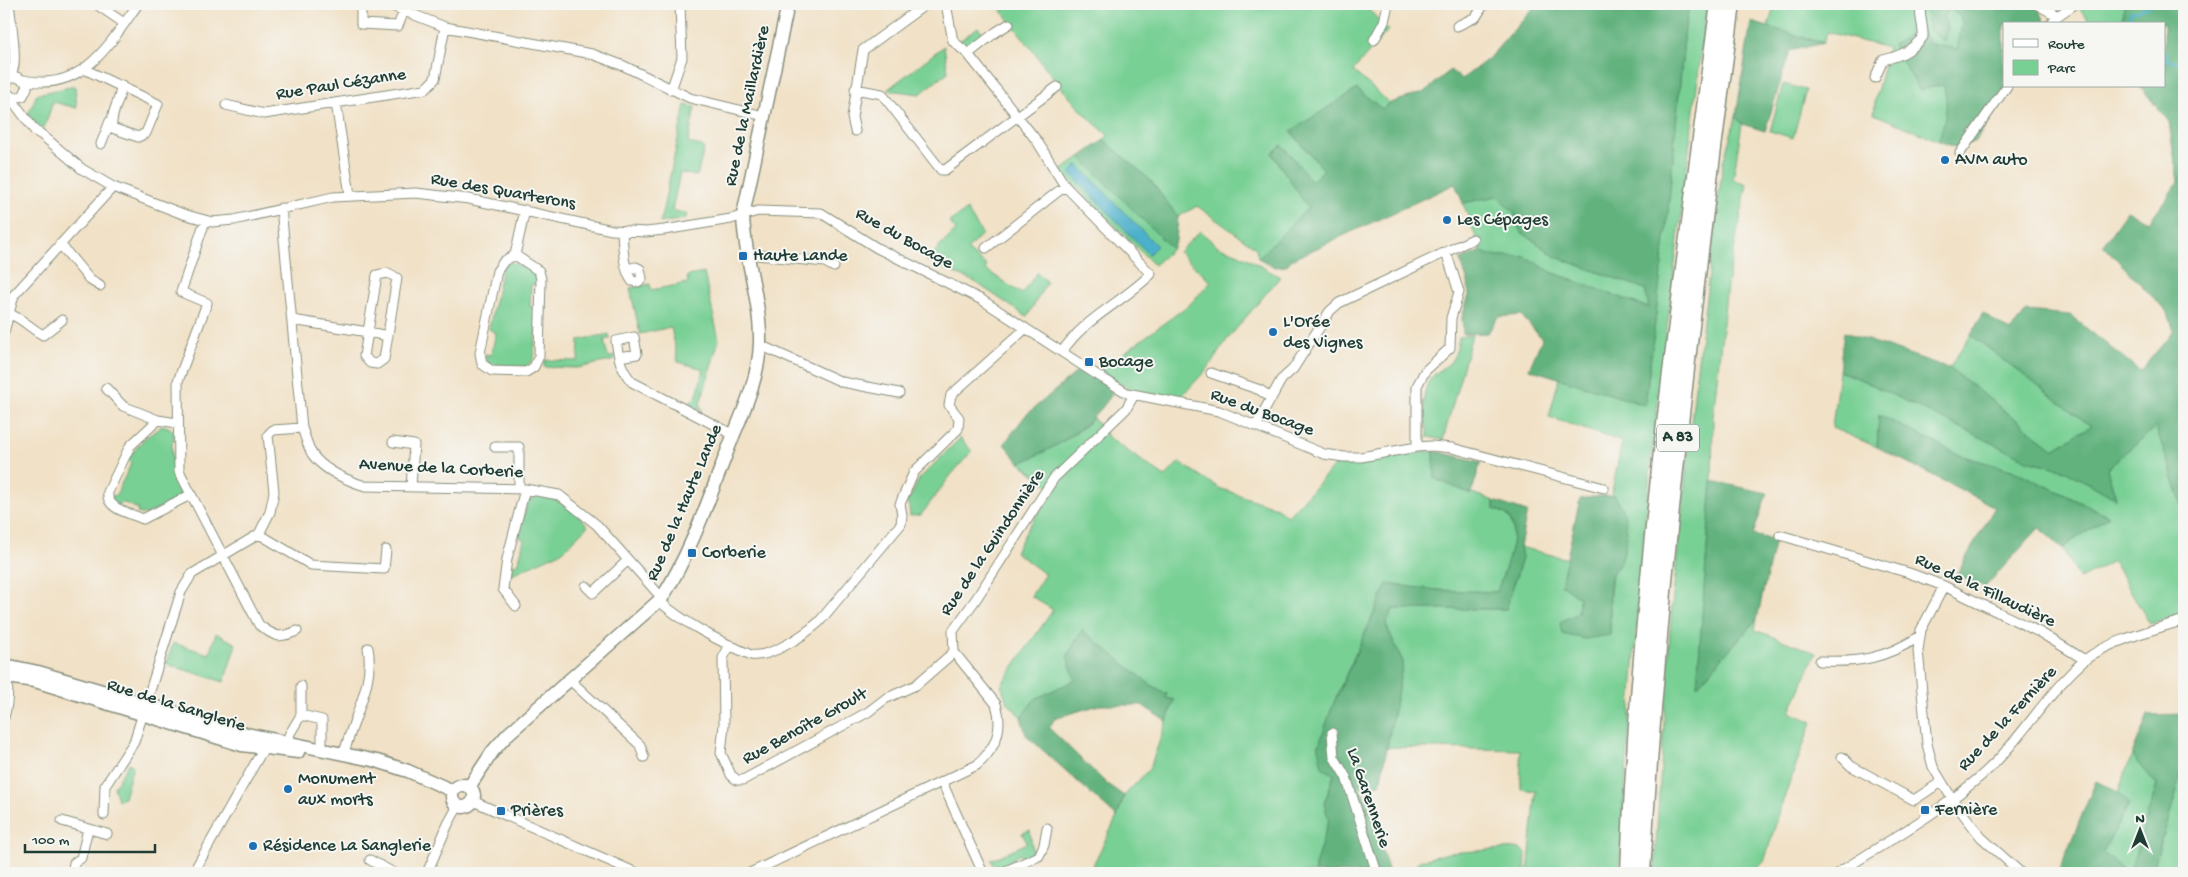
<svg xmlns="http://www.w3.org/2000/svg" width="2188" height="877" font-family="'Gochi Hand',sans-serif">
<style>
.green{fill:#79d095;stroke:#4c8664}
.forest{fill:#62b27e;stroke:#407859}
.water{fill:#4bb0cb;stroke:#357680}
.lines{fill:none;stroke-linecap:round;stroke-linejoin:round}
.stream{stroke:#4bb0cb;stroke-width:2.5}
.street-casing{stroke:#888f7d;stroke-width:11}
.secondary-casing{stroke:#888f7d;stroke-width:15}
.highway-casing{stroke:#888f7d;stroke-width:19}
.street{stroke:#fff;stroke-width:9}
.secondary{stroke:#fff;stroke-width:12}
.highway{stroke:#fff;stroke-width:16}
.poi-dot{fill:#1f6fb2;stroke:#f6f6f2;stroke-width:2}
.labels{text-anchor:middle;dominant-baseline:central;stroke-width:4;stroke-linejoin:round;paint-order:stroke}
.shield{fill:#f6f6f2;stroke:#60746d;stroke-width:1}
.shield-label{font-size:16px;font-weight:bold;fill:#1f3d34}
.street-label{font-size:18px;fill:#1f3d34;stroke:#f6f6f2}
.poi-label{font-size:18px;fill:#1f3d34;stroke:#f6f6f2;text-anchor:start}
</style>
<rect width="100%" height="100%" fill="#f6f6f2"/>
<filter id="ink" filterUnits="userSpaceOnUse"><feTurbulence type="fractalNoise" baseFrequency=".02" numOctaves="2"/><feDisplacementMap in="SourceGraphic" scale="10" xChannelSelector="R" yChannelSelector="G"/><feConvolveMatrix kernelMatrix="1 2 1 2 8 2 1 2 1" color-interpolation-filters="sRGB"/></filter>
<filter id="wash" filterUnits="userSpaceOnUse"><feTurbulence type="fractalNoise" baseFrequency=".0096" numOctaves="4" result="noise"/><feDisplacementMap in="SourceGraphic" scale="20" xChannelSelector="R" yChannelSelector="G"/><feGaussianBlur stdDeviation="1.12" result="paint"/><feColorMatrix in="noise" values="0 0 0 0 0 0 0 0 0 0 0 0 0 0 0 0 0 1.4 0 .05"/><feComposite in="paint" operator="in"/></filter>
<g filter="url(#wash)">
<rect width="100%" height="100%" fill="#f1e1c6"/>
<!-- green -->
<path class="green" d="M996,4h368l24,26 -35,41 37,32 -8,6 -91,23 33,38 -12,11 -30,-36 -10,9 37,54 -51,50 -2,-10 -59,-42 -19,11 -28,-37 -46,-40 4,-5c-45,-36 -75,-88 -112,-131z
M1690,4h17l-53,431 -11,107 -24,331h-91l8,-82 -15,-2 -1,-39 -133,-3 16,-85 -17,-37 7,-16h113l16,-51 -2,-11 48,12 -7,25 18,13 -1,16 32,22v-41l2,-21 8,-9 -5,-68h-4l11,-54 -73,-25 10,-39 86,27 22,-183 18,-194z
M1775,4h149l20,36 4,-13 -6,-11 8,-6 10,6 2,9 -5,25 -27,-6 17,53v16l-8,28 -65,-27 1,-13 13,-53 -61,-16 -4,11 -55,-16z
M2086,4h38l-2,20h-31l-11,-15z
M978,27l8,9 -19,15 -9,-9z
M944,46l4,26 -28,22 -33,-4z
M1783,84l23,6 -13,48 -23,-7z
M75,86l2,22 -24,-6 -10,29 -15,-16 9,-21z
M685,105l10,2 -7,36 14,3 2,3 -7,27 -17,-3 -8,37 15,4 -2,5 -25,4z
M1736,116l6,8 -9,55 14,5 -20,101 -14,132 -1,64 -15,204 60,-66 -2,11 61,23 -26,59 22,10 -29,79 -19,61 -11,11h-99l17,-257 25,-240 27,-213z
M1080,157l92,92 -18,16 -93,-94z
M1497,196l17,16 6,19 36,26 89,32 4,19 -98,-36 -25,-14 -37,-3 -8,-4 -18,-48z
M967,210l15,24 -15,16 20,16 -2,3 37,25 15,-22 10,10 -20,35 -52,-35 -49,-21 30,-31 -7,-8z
M1200,231l17,15 22,8 41,23 -54,64 -17,26 -30,32 -47,-9 -34,-18 92,-68 21,-22 -32,-30z
M511,262l22,8 4,8v5l-6,2 -1,22h7l-3,52 -7,7 -5,1 -33,-3 -5,-10 7,1 5,-22 -7,-4 13,-61 5,-5z
M704,273l15,67 -19,64 2,7 -14,-7 8,-6 8,-29 -26,-7 -7,-35 -31,7 -10,-46 20,-4 1,6 37,-7 -1,-7z
M609,334l1,5 -6,1 4,17 7,-1v4l-38,8 -33,-1 1,-7 33,1 1,-21z
M1472,335l-29,105 -15,-3c-2,-16 -8,-38 0,-54 4,-9 12,-12 19,-18 9,-7 10,-18 12,-28z
M1971,335l120,91 -37,23 -105,-81z
M1839,371l21,8 168,81 37,10 51,28 -9,-29 49,-42 28,84v102l-34,11 -37,-63 -33,18 -18,-31 47,-32 -94,-45 -53,-15 -83,-40 -2,31 -45,-19z
M1093,418l16,20 56,39 14,-15 40,26 58,20 11,8 48,-52c34,1 65,-11 98,-13l1,28 59,22v8c5,2 11,4 14,7 14,17 -5,57 -11,76l-60,-2 -50,-5 -49,107 -20,56 16,27 -10,29 5,15 -14,47v7h-226l28,-56 7,-21 26,-28 24,-68 -8,-2 1,-4 -16,-9 -76,-5 -40,19 -14,18 -14,-15 -6,-17 52,-75 -22,-14 14,-22 -30,-22 14,-26 26,-35 -35,-28c25,-11 54,-25 73,-45z
M163,425l7,3 4,5v8l-2,1v27h3l9,22 -1,5 -37,19 -9,-2 1,-4 -16,-7 -3,3 -6,-2 -1,-7 4,-1 16,-33 -5,-2 16,-20z
M960,438l12,13 -21,24 -30,40 -11,1 -1,-10 -4,-7 4,1 11,-22z
M539,495c22,4 35,15 49,31l-25,25 -53,24 2,-11 6,1 6,-26 -6,-2 10,-35z
M216,633l20,11 -12,38 -58,-18 7,-21 36,11z
M2132,755l25,29 -27,88 -10,-4 -17,-16 26,-48 -11,-12z
M129,763l4,3 -9,32 -6,2 -4,-13z
M2184,767v106h-32z
M1030,830l3,24 -10,5 -3,-5 -7,4 2,5 -18,8 -6,-11 36,-17 -5,-10z
M1518,848l8,5 -1,20h-112v-4l6,-8 29,-8z"/>
<!-- forest -->
<path class="forest" d="M1537,4h153l-5,24 -18,194 -22,183 -116,-36 13,-30 -21,-24 -23,2 -10,16 -25,1 -1,-17 7,-22 -1,-13 -8,-22 21,-9 8,4 37,2 25,15 98,36 -4,-19 -89,-32 -36,-26 -6,-19 -17,-16 -34,7 -8,-19 -164,76 -5,6 -11,1 -17,-9 50,-50 -36,-55 10,-8 30,36 12,-11 -33,-39 66,-42 25,20 8,-6 35,-11 25,-22 12,9 26,-20z
M1924,4h113l9,20h-42v62h6l-34,55 -19,7 -18,-7c5,-20 11,-35 4,-56l-24,5 -26,-45 26,-17 11,16 27,5 5,-24 -2,-9 -10,-6 -7,6 5,11 -4,14 -15,-11z
M2124,4h60v507l-28,-84 -49,42 9,30 -51,-29 -37,-10 -168,-81 -21,-8 5,-39 105,36 105,81 37,-23 -120,-91 12,-22 27,18 17,-20 43,4 70,56 34,-40 -6,-18 -65,-68 24,-34 22,11 29,-40 -9,-60 -29,-36h24v-62h-42z
M1751,22l72,21 -33,8 -25,80 -23,-7 -6,-8z
M1104,140l46,40 28,37 -2,23 -4,9 -92,-92z
M1080,369l26,14 6,11c-21,33 -56,54 -92,69l-16,-19 21,-28z
M1879,415l83,41 53,15 94,45 -47,32 -23,-20 -54,59 -29,-12 39,-68 -118,-60z
M1434,451l47,11 -10,32 -36,-15z
M1712,481l55,12 -14,42 22,5 -18,79 -60,67z
M1597,496h18c14,21 15,42 6,65 -2,5 -7,8 -9,13 -5,13 -1,45 -2,61l-25,4 -23,-5 -2,-12 18,-9 1,-16 -18,-13 19,-85z
M1494,501l33,11 -7,35 2,11 -16,51h-113l-7,16 17,37 -23,122 -21,4 9,13 21,72h-74v-7l14,-46 -5,-16 10,-29 -12,-8 -4,-19 14,-41 55,-123 50,6 60,2c6,-19 25,-59 11,-76 -3,-3 -9,-5 -14,-7z
M1082,630l69,55 16,9 -1,4 8,2 -7,22 -25,-17h-43l-44,13 -6,10 58,56 17,12 -7,21 -91,-82 -5,-18 14,-18 40,-19 -8,-24z
M2184,714v53l-32,106h-94l38,-92 22,11 11,11 -26,49 17,16 10,4 27,-87 -25,-30 16,-40z"/>
<!-- water -->
<path class="water" d="M1078,165l79,81 -8,8 -79,-81z"/>
<g class="lines">
<!-- stream -->
<path class="stream" d="M2132,24l-2,-12 16,-4 7,-4
M2164,53l5,8 15,1
M2179,873l5,-12"/>
</g>
</g>
<g filter="url(#ink)">
<g class="lines">
<!-- street casing -->
<g class="street-casing">
<path id="street" d="M9,4c2,17 7,44 5,61 -1,10 -10,16 -9,26l8,7 10,-2 4,-8 -1,-6 -9,-5 -7,1
M96,4l28,19
M361,4v20l37,2 6,-15
M387,4l58,23 147,27 32,12 66,32 74,18
M946,4l7,37 15,13 69,87 28,45
M2036,4l20,11
M2050,24c7,-10 16,-13 25,-20
M1457,26l19,-9 8,-13
M1374,40l10,-18 4,-18
M968,54l28,-22 13,-8
M84,69l74,35 -12,29 -8,4 -26,-9c-2,-16 9,-27 9,-43
M1875,78l8,-18c17,-4 28,-9 40,-23 1,-11 -5,-23 -2,-33
M24,80c58,13 85,-35 114,-76
M855,89l27,5 59,76h4l112,-83
M671,90l11,-32 -2,-54
M336,103l14,92
M226,105l38,9 161,-25 10,-10 10,-52
M855,131l-3,-14 11,-67 63,-46
M101,144l9,-23
M1960,153l47,-67
M113,187l70,27 29,8 22,-2 99,-23 83,-4 53,6 143,31 34,2 18,-2 67,-11 27,-8 63,2 56,35 105,52 112,73 33,20 92,18 105,43 20,3h17l56,-10 14,-1 21,2 152,40
M281,208l21,220c3,8 6,19 10,26 12,17 34,26 53,32l160,3 34,6 38,30 65,73
M205,221l-24,71 26,11 -29,78 1,90 80,154c16,12 20,14 38,6
M622,231c1,15 1,38 10,50l6,1 4,-3 -2,-10 -4,-2 -9,2
M60,244l30,36 10,6
M986,248l79,-62 86,88c-28,28 -68,45 -89,78
M747,254l78,8 9,5
M515,255l24,16 2,8 -2,77 -5,11 -8,5 -34,-1 -10,-7 -2,-11 17,-82 7,-10z
M515,255l10,-45
M9,314c12,3 22,15 34,21l19,-15
M292,320l76,12 9,-57 11,-2 9,5 -13,81 -7,5 -7,-1 -6,-7 4,-24 20,4
M4,332l10,-37 99,-108 -31,-18 -40,-34 -7,-4 -25,-34
M760,345l82,37 57,11
M619,357l18,-3 -3,-17 -18,4c3,18 4,27 16,41l102,53
M1211,373l49,17 11,8
M106,388l17,18 35,14 19,3
M158,420l-28,26 -22,46c-3,17 22,21 35,27l47,-24
M1256,426l25,-46 12,-11 37,-58 9,-8 134,-64
M393,442l21,3 -3,41
M495,447h24v42
M1417,447v-61l8,-15 25,-23 1,-30 8,-26 -13,-40
M259,534l52,31 73,4 2,-19
M1780,535l129,38 35,13 97,47 44,27
M586,586l7,7 34,-32
M1944,586l-23,44 -3,20 9,94 6,23 21,35 27,35 40,36
M659,601c28,24 58,39 92,54 20,3 53,-20 68,-33l82,-98 1,-9 -2,-11 14,-32 44,-43 1,-11 -10,-13 2,-10 74,-66
M516,606l-13,-17 4,-30 18,-70
M730,645l-7,13 1,67 -3,28 10,22 6,5h6l125,-68 17,-13 31,-14 38,-33
M4,658c4,19 6,40 0,59
M1820,661c40,2 65,-3 99,-24
M570,680l70,65 4,12
M301,715l21,5v30
M1332,733l2,24 12,20 31,96
M287,744l2,-9 12,-20v-29
M344,754c8,-35 31,-70 24,-106
M1842,757l9,9 63,34 27,-18
M942,782l41,91
M473,801l164,72
M104,815l1,-29 29,-44 47,-150 11,-18 67,-40 11,-22 4,-20 -6,-57 5,-5 29,-2
M62,821l45,13
M370,860l24,13
M72,873l2,-10 7,-5 7,-29
M193,873l64,-113 4,-7 1,-11
M427,873l21,-49 10,-18
M750,873l227,-108c19,-17 27,-36 19,-61l-42,-52 -1,-21 23,-32 78,-121 72,-69 8,-14
M1001,873l38,-17 5,-11 3,-17
M1838,873c48,-31 101,-60 144,-98 39,-34 64,-82 104,-116 23,-18 70,-30 98,-39"/>
</g>
<!-- secondary casing -->
<g class="secondary-casing">
<path id="secondary" d="M5,665l33,7 209,62 130,27 31,10 45,20
M7,677l28,4 207,64 56,7
M452 796a11 11 0 1 1 22 0a11 11 0 1 1-22 0Z
M469,787l24,-36 15,-17 154,-136c32,-51 50,-109 72,-164 12,-29 25,-59 26,-91 1,-44 -16,-85 -17,-128l45,-211"/>
</g>
<!-- highway casing -->
<g class="highway-casing">
<path id="highway" d="M1629,873c11,-291 51,-581 90,-869
M1642,873c16,-291 51,-580 90,-869"/>
</g>
<!-- street -->
<use href="#street" class="street"/>
<!-- secondary -->
<use href="#secondary" class="secondary"/>
<!-- highway -->
<use href="#highway" class="highway"/>
</g>
</g>
<!-- markers -->
<g class="poi-dot">
<circle cx="1945" cy="160" r="5"/>
<circle cx="1447" cy="220" r="5"/>
<rect x="738" y="251" width="10" height="10" rx="2.5"/>
<circle cx="1273" cy="332" r="5"/>
<rect x="1084" y="357" width="10" height="10" rx="2.5"/>
<rect x="687" y="548" width="10" height="10" rx="2.5"/>
<circle cx="288" cy="789" r="5"/>
<rect x="1920" y="805" width="10" height="10" rx="2.5"/>
<rect x="496" y="806" width="10" height="10" rx="2.5"/>
<circle cx="253" cy="846" r="5"/>
</g>
<g class="labels">
<!-- shield labels -->
<rect class="shield" x="1657" y="424.5" width="42" height="27" rx="4"/>
<g class="shield-label">
<text x="1678" y="438">A 83</text>
</g>
<!-- street labels -->
<g class="street-label">
<text transform="translate(341 85) rotate(-9)">Rue Paul Cézanne</text>
<text transform="translate(748 106) rotate(-78)">Rue de la Maillardière</text>
<text transform="translate(503 192) rotate(10)">Rue des Quarterons</text>
<text transform="translate(904 239) rotate(29)">Rue du Bocage</text>
<text transform="translate(1262 413) rotate(20)">Rue du Bocage</text>
<text transform="translate(441 469) rotate(3)">Avenue de la Corberie</text>
<text transform="translate(685 503) rotate(-67)">Rue de la Haute Lande</text>
<text transform="translate(993 543) rotate(-56)">Rue de la Guindonnière</text>
<text transform="translate(1985 591) rotate(25)">Rue de la Fillaudière</text>
<text transform="translate(176 706) rotate(17)">Rue de la Sanglerie</text>
<text transform="translate(2008 719) rotate(-47)">Rue de la Fernière</text>
<text transform="translate(805 727) rotate(-29)">Rue Benoîte Groult</text>
<text transform="translate(1368 798) rotate(71)">La Garennerie</text>
</g>
<!-- poi labels -->
<g class="poi-label">
<text x="1955" y="160">AVM auto</text>
<text x="1457" y="220">Les Cépages</text>
<text x="753" y="256">Haute Lande</text>
<text x="1283" y="322">L'Orée<tspan x="1283" dy="21">des Vignes</tspan></text>
<text x="1099" y="362">Bocage</text>
<text x="702" y="553">Corberie</text>
<text x="298" y="779">Monument<tspan x="298" dy="21">aux morts</tspan></text>
<text x="1935" y="810">Fernière</text>
<text x="511" y="811">Prières</text>
<text x="263" y="846">Résidence La Sanglerie</text>
</g>
</g>
<!-- margin -->
<rect width="2188" height="877" fill="none" stroke="#f6f6f2" stroke-width="20"/>
<!-- legend -->
<rect x="2003" y="22" width="162" height="65" fill="#f6f6f2" stroke="#a0aca6"/>
<rect x="2013" y="39" width="25" height="8" fill="#ffffff" stroke="#a0aca6"/>
<text x="2048" y="48" font-size="15" fill="#1f3d34">Route</text>
<rect x="2013" y="60" width="25" height="15" fill="#79d095" stroke="#a0aca6"/>
<text x="2048" y="72" font-size="15" fill="#1f3d34">Parc</text>
<!-- north arrow -->
<g transform="translate(2140 830)" stroke="#f6f6f2" stroke-width="4" paint-order="stroke">
<path d="M0-4L9 19L0 12L-9 19Z" fill="#1f3d34"/>
<text y="-8" font-size="14" font-weight="bold" text-anchor="middle" fill="#1f3d34">N</text>
</g>
<!-- scale -->
<path d="M25 844v8h130v-8" fill="none" stroke="#1f3d34" stroke-width="2.5"/>
<text x="32" y="844" font-size="15" fill="#1f3d34" stroke="#f6f6f2" stroke-width="4" paint-order="stroke">100 m</text>
</svg>
